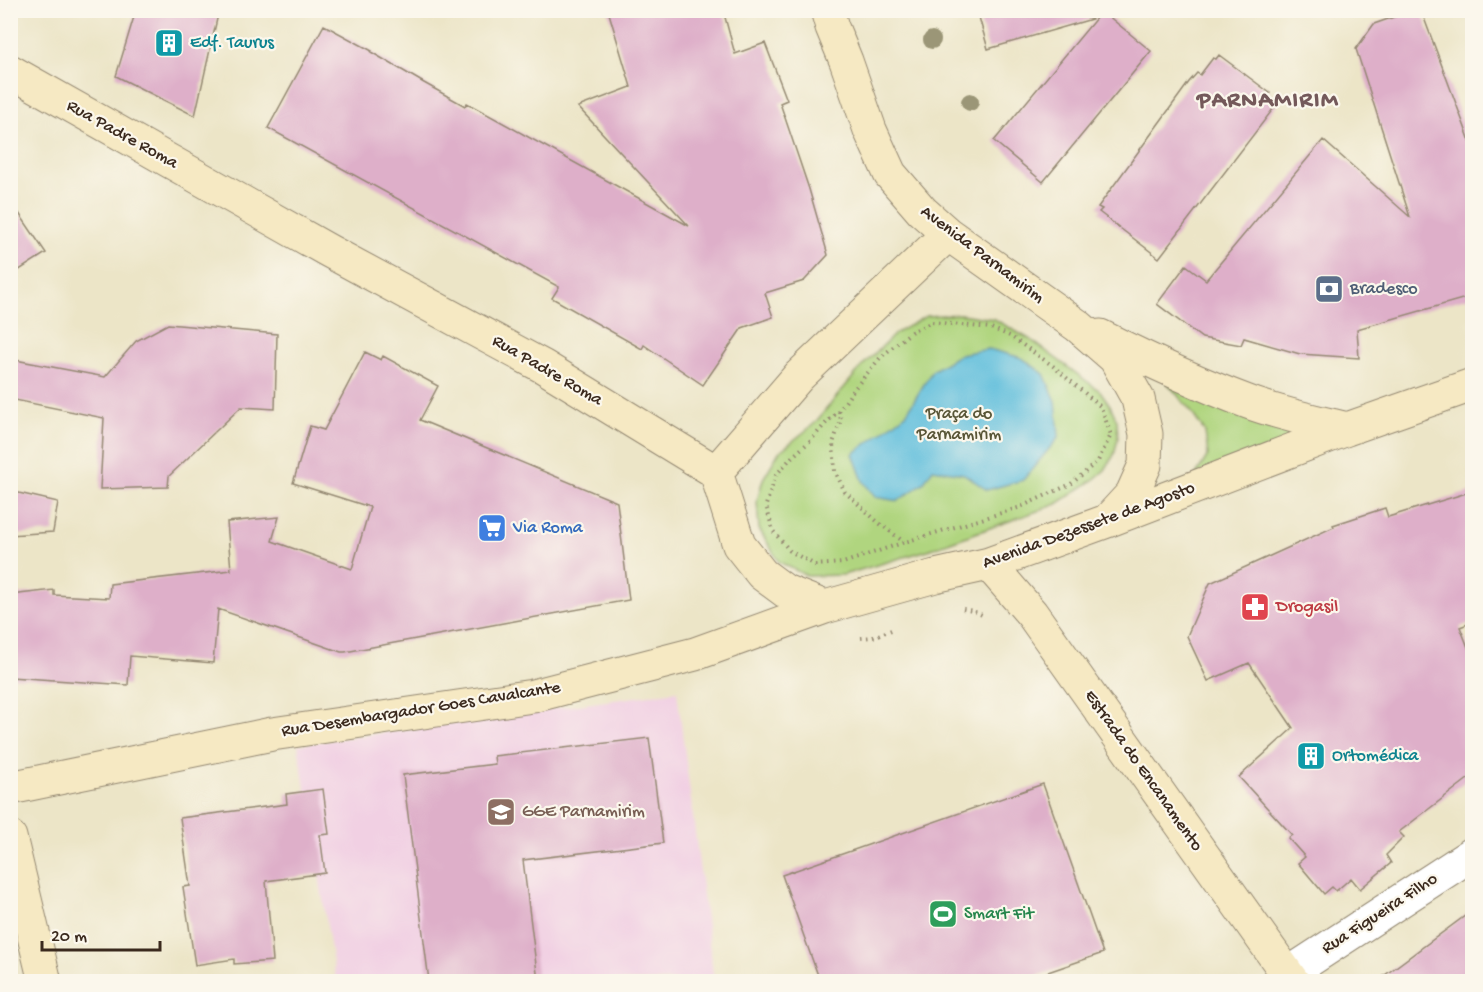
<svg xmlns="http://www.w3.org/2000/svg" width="1483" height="992" font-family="'Gochi Hand',sans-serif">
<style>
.built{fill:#f1d0e3}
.green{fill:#b0d57f;stroke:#76804e;stroke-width:1.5}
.water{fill:#5ebedc;stroke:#4c747d;stroke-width:1.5}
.building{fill:#deafc9}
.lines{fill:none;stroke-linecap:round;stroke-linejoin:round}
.street-casing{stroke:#948872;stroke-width:35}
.secondary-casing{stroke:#948872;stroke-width:35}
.path{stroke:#948872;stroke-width:4;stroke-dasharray:1.5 4.5;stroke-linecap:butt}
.street{stroke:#fff;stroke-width:33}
.secondary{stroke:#f6e9c3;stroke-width:33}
.tree{fill:#9b9677}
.labels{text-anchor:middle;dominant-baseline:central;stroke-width:4.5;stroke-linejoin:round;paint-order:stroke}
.culture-label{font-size:18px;fill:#0d838f;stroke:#fbf7ec;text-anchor:start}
.street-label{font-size:18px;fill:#3b2a1e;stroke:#fbf7ec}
.service-label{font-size:18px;fill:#4e5e75;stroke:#fbf7ec;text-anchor:start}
.park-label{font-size:18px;fill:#585536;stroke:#fbf7ec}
.shop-label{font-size:18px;fill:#366cbe;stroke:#fbf7ec;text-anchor:start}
.health-label{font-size:18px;fill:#be3a42;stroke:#fbf7ec;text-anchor:start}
.education-label{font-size:18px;fill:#785e54;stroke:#fbf7ec;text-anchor:start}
.leisure-label{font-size:18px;fill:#27864d;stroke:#fbf7ec;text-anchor:start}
.district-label{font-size:24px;font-weight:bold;letter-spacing:1.5px;fill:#74595a;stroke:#fbf7ec}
</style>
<rect width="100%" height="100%" fill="#fbf7ec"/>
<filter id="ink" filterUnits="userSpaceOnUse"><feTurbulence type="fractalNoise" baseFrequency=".0167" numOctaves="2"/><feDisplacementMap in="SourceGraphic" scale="12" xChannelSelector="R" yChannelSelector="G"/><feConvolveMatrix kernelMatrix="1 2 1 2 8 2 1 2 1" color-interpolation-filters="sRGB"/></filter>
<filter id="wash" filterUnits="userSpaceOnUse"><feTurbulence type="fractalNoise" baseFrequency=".008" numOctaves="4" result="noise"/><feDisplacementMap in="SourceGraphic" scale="24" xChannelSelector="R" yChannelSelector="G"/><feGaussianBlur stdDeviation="1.35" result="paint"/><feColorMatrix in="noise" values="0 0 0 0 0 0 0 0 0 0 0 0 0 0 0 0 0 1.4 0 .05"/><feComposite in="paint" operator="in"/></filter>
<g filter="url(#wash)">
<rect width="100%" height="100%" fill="#ece5c7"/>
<!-- built -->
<path class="built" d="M677,691l37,290h-378l-38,-236z"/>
<!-- green -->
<path class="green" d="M960,314l34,5 37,21 69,51 10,14 7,16 1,17 -4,17 -9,15 -13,11 -35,23 -129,46 -85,25 -36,1 -28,-14 -20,-33 -2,-28 6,-22 16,-27 35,-28 49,-59 33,-32 30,-17z
M1164,379l147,53 -117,46 14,-23 -3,-23 -15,-22z"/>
<!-- water -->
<path class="water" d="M989,349l33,9 22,16 12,27 3,36 -36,43 -36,10 -23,-16 -31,-5 -10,14 -25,18 -23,-4 -12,-16 -10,-27 53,-40 26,-43 28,-17z"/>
<g id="blocks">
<!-- building -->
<path class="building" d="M136,10h83l-24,106 -79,-40z
M608,10h115l12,44 30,-11 22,57 -7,3 29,86 19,66 -24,26 -39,12 8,24 -31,11 -39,57 -59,-40 -2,4 -90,-51 7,-11 -291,-159 56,-103 48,26 -1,1 53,31 41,23 2,-3 222,123 -111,-119 53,-20z
M977,10h113l2,9 -104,30z
M1414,10h7l52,139v147l-116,33 2,29 -59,-4 -56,-16 -3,7 -39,-7 -45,-34 29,-39 20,15 117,-140 87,77 -54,-168 18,-25z
M1102,11l49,40 -108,131 -49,-41z
M1219,55l51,38 -3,3 10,8 -118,154 -60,-46 3,-3 -4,-2 91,-125 8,-9 3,2 13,-17 3,1z
M10,200l36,53 -36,23z
M168,324l109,10 -2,75 -34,-2 -72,69 -1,11 -68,2 4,-71 -94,-19v-40l95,18 31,-36z
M365,352l16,8 2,-4 55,30 -18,34 197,82 12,98 -284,52h-4l-123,-43 -5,54 -83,-7 -2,29 -118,-8v-82l44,-5v5l55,3 1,-14 121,-14 -4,-48 52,-5 -7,24 80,28 18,-62 -77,-24 17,-57 14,4z
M10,491l48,11 -5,30 -43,3z
M1473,491v131l-13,5 13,33v115l-74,57 5,5 -18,18 5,8 -31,26 -9,-11 -15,13 -4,-4 -8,7 -26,-31 7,-6 -17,-19 4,-3 -53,-58 54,-49 -44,-65 -41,18 -21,-45 23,-53 124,-56 -1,-2 52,-17 3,9z
M649,738l14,105 -140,17 15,121h-109l-26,-206 92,-11 -1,-8z
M1043,784l60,169 -81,28h-202l-38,-106z
M323,789l6,45 -9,1 5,38 -59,8 7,80 -39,3v-5l-39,6 -12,-78 7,-1 -10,-68 107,-14 -1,-10z
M1473,910v71h-96z"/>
</g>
</g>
<g filter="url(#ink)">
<use href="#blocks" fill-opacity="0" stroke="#948872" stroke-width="1.5"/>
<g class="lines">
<!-- street casing -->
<g class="street-casing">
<path id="street" d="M1288,974l184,-120"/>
</g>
<!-- secondary casing -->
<g class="secondary-casing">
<path id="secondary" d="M827,10l5,17 14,34 24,69 20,44 32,37 26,23 130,92 37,32 23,41 8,35 -1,31 -13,29 -24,26
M10,71l319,180 215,116 172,105 23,73 23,29 23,17 40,16
M1100,336c48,24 97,47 148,66 32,12 66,19 99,27
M716,472l83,-96 149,-142
M989,564l43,50 261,368
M10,788l262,-54 261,-38 162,-42 130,-47 110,-31 54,-12 118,-43 240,-92 125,-44
M10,837l35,145"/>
</g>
<!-- path -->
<path class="path" d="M932,322l59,6 19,8 43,30 48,41 10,28 -13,26 -27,23 -53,24 -113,34 -62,21 -28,2 -25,-14 -17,-20 -7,-26 10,-30 16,-18 19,-17 16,-18 12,-11 15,-22 27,-32 30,-25z
M839,411l2,9 -8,23 2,28 10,21 34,31 25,19
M963,609l10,2 9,4
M861,638l12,-1 21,-8"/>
<!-- street -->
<use href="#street" class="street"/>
<!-- secondary -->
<use href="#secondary" class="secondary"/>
</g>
<!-- trees -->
<g class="tree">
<circle cx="932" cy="40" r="9"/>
<circle cx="970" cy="102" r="9"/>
</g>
</g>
<!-- icons -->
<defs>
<g id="building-square" transform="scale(1.5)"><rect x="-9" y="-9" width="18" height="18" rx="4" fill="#0f9aa8" stroke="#fbf7ec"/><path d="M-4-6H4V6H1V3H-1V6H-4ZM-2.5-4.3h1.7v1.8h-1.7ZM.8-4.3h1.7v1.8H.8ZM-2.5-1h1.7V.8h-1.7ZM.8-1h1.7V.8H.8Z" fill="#fff"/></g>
<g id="bank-square" transform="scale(1.5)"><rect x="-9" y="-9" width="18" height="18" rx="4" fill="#5c6f8a" stroke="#fbf7ec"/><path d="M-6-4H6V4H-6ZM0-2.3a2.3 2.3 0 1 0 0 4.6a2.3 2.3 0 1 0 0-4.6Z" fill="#fff"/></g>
<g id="supermarket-square" transform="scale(1.5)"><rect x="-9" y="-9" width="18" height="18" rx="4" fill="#3f7fe0" stroke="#fbf7ec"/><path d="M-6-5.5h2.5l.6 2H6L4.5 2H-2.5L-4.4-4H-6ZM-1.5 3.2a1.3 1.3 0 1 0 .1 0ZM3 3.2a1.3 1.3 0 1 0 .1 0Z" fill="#fff"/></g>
<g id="pharmacy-square" transform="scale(1.5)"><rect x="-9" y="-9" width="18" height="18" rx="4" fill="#e0444e" stroke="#fbf7ec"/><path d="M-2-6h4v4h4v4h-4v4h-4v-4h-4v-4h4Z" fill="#fff"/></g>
<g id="school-square" transform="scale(1.5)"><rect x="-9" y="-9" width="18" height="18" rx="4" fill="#8d6e63" stroke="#fbf7ec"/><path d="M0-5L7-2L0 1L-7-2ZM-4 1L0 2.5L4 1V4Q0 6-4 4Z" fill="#fff"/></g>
<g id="stadium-square" transform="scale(1.5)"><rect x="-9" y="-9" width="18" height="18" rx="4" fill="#2e9e5b" stroke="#fbf7ec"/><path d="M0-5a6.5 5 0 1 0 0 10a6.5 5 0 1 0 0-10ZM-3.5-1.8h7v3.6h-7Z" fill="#fff"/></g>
</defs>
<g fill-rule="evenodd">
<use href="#building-square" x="169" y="43"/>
<use href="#bank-square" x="1329" y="289"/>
<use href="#supermarket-square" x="492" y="528"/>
<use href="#pharmacy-square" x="1255" y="607"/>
<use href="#building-square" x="1311" y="756"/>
<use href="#school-square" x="501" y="812"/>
<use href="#stadium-square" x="943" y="914"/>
</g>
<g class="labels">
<!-- culture labels -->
<g class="culture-label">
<text x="190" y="43">Edf. Taurus</text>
<text x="1332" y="756">Ortomédica</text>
</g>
<!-- street labels -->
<g class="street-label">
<text transform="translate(122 135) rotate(29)">Rua Padre Roma</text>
<text transform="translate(982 255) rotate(37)">Avenida Parnamirim</text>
<text transform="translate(547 371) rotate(30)">Rua Padre Roma</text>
<text transform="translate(1089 526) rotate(-20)">Avenida Dezessete de Agosto</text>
<text transform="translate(421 710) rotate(-9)">Rua Desembargador Goes Cavalcante</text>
<text transform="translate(1143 771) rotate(55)">Estrada do Encanamento</text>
<text transform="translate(1380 914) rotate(-33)">Rua Figueira Filho</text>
</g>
<!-- service labels -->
<g class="service-label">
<text x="1350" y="289">Bradesco</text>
</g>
<!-- park labels -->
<g class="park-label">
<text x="959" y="414">Praça do<tspan x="959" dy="21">Parnamirim</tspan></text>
</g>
<!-- shop labels -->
<g class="shop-label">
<text x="513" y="528">Via Roma</text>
</g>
<!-- health labels -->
<g class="health-label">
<text x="1276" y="607">Drogasil</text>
</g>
<!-- education labels -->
<g class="education-label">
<text x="522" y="812">GGE Parnamirim</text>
</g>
<!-- leisure labels -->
<g class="leisure-label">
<text x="964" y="914">Smart Fit</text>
</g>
<!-- district labels -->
<g class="district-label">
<text x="1268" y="101">PARNAMIRIM</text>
</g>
</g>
<!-- margin -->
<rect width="1483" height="992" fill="none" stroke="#fbf7ec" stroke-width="36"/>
<!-- scale -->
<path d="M42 941v9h118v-9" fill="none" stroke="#3b2a1e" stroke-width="3"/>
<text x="51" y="941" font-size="18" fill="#3b2a1e" stroke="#fbf7ec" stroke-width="4.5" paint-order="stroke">20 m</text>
</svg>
